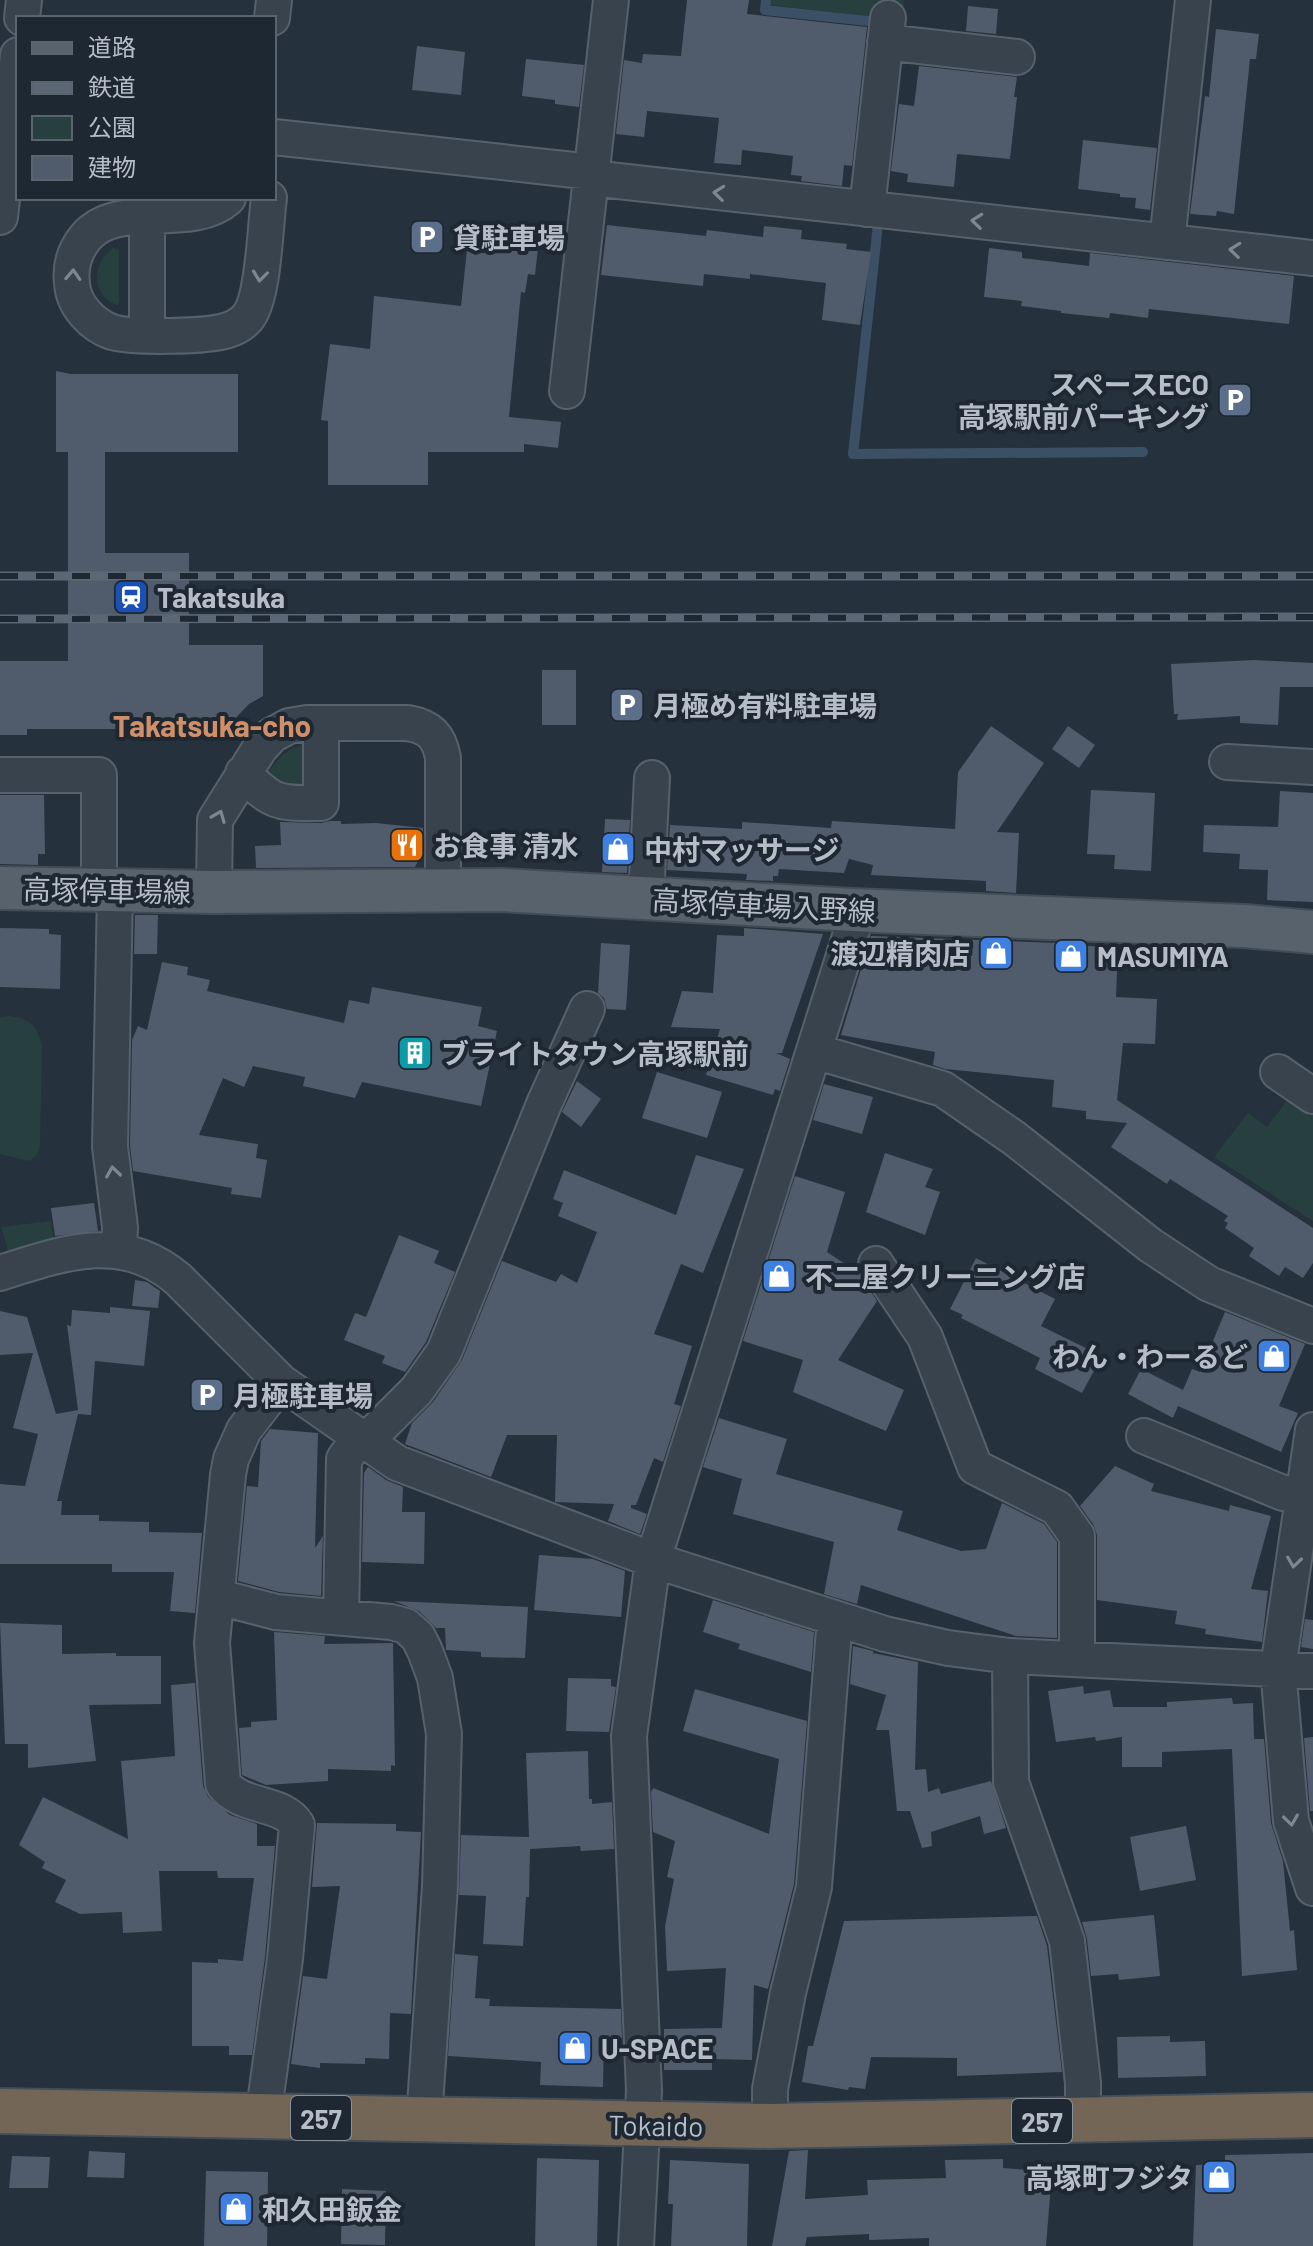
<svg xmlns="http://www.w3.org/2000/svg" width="1313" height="2246" font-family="Barlow,'Noto Sans JP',sans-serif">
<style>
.green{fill:#283f3f}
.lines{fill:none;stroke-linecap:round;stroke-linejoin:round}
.stream{stroke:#3c5065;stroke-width:10}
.building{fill:#505c6b}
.minor-casing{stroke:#57616b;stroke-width:38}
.major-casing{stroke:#424c56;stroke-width:46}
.highway-casing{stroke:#444e58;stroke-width:48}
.minor{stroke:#39434d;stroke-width:34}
.major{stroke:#57626d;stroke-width:42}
.highway{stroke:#736656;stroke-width:44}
.rail-casing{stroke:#5b6774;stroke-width:9}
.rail{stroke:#1e2832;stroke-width:6;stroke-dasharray:18;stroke-linecap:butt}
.oneway{stroke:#7d8791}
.labels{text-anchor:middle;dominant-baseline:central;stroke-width:8;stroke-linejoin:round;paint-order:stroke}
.shield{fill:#1e2832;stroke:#88919b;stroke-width:2}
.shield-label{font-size:26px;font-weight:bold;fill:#b5bec8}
.poi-label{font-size:28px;font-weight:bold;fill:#b5bec8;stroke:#1e2832;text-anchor:start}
.street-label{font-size:28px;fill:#b5bec8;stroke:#1e2832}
.neighbourhood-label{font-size:30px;font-weight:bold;fill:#d08f68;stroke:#1e2832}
</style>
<rect width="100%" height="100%" fill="#25313d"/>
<!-- green -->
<path class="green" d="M771,0h133l-2,20 -132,-15z
M113,248l6,2v53l-2,2c-27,-10 -25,-42 -4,-57z
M311,743v44l-24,6 -21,-17c12,-19 22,-29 45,-33z
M10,1016c20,3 27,9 32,29l-2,101 -3,9 -7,6 -30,-7v-137z
M1292,1094l21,14v113l-99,-64 34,-44 19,14z
M51,1221l3,22 -44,14 -9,-30z"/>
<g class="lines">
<!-- stream -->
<path class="stream" d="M766,0l-1,10 112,12
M878,224l-25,230 290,-2"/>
</g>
<!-- building -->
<path class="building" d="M687,0h62l-2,14 120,13 -15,139 -8,-1 -2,21 -41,-5 1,-5 -11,-1 2,-19 -51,-6 -1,15 -27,-2 5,-45 -72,-7 -3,26 -28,-3 8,-74 18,3 1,-9 38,2z
M968,6l30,3 -2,25 -30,-3z
M1216,29l43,5 -3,25h-6l-16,155 -17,-3 -1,5 -26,-2 15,-118 4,1z
M417,46l48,6 -4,43 -49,-5z
M526,59l58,6 -5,42 -24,-3v-4l-33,-4z
M919,66l98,11 -3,20h3l-7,62 -53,-5 -3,33 -47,-5 1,-8 -17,-3 8,-67 15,2z
M1083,140l74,8 -7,62 -15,-2 1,-10 -16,-1v-3l-42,-5z
M607,225l99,11 1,-6 56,7 1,-11 38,4 -1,9 46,5 -1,5 25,3 -11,73 -38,-5 4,-37 -76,-9v5l-46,-5 -1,12 -102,-11z
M468,240l70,8 -3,27 -7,-1 -3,19 -4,-1 -12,125 52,5 -3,26 -34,-4v8h-96v33h-100v-64l-7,-1 9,-76 40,5 4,-53 87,10z
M989,248l33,4v6l67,8 1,-13 204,23 -5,48 -140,-15 -1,9 -38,-5 -1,5 -48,-5v-2l-40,-5 1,-5 -38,-4z
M56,371l15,3h167v78h-133v101h84v92h74v51l-14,8 -24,25h-198v6h-27v-74h68v-209h-12z
M1254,660l59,3v24h-33l-2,38 -38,-2v-7l-63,4 1,-6h-4l-3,-50z
M542,670h34v55h-34z
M991,726l53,37 -47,69 22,1 -3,60 -30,-2v-10l-115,-6 2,-10 -24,-6 -5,14 -65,-4 -1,7h-5v5l-27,-1 1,-6 -80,-4 3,-45 72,4v-7l89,6 1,-7 123,8 3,-57z
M1068,726l27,19 -16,23 -27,-19z
M1091,790l64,3 -4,78 -37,-2 1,-14 -28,-1z
M1280,791l33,2v109l-46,-2 1,-30 -29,-1 1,-15 -37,-2 1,-27 74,2z
M0,795h44l1,59h-7v11l-38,-1z
M605,819l25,1 -3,53 -25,-1z
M330,821h11v3l35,-1 47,5v16l-5,17 -3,6 -159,1 -1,-22 26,-1 -1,-23 41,1z
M135,915h23l-1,39h-23z
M0,928l49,1v5l12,1 -1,54 -60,-2z
M744,928l79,6 -41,119h-6l14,6 -10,32 -5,-2 -2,6 -67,-20 14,-46 -49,-2 11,-36 31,2 4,-58 27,1z
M871,936l215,8v2l32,1 -2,50 41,2 -2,45 -32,-1 -6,57 196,128v35l-10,15 -18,-11 -6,9 -30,-20 5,-8 -29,-20 3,-5 -4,-2 4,-5 -58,-37 -3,5 -56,-37 16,-24 -41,-4v-8l-34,-4 2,-27 -109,-11 -12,-4 2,-13 -94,-17z
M601,943l29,2 -4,65 -19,-1 -3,-11 -6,-5z
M162,962l26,5 -1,8 23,5 -3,11 137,32 5,-23 20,4 3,-17 110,20 -4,19 19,5 -16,75 -119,-24 -7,16 -52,-12 2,-9 -52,-11 -9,21 -21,-9 -24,57 59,9 -2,14 11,2 -6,38 -30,-4 1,-6 -99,-17 -3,-25 2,-106 6,-14 9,4z
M657,1072l65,20 -15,46 -65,-20z
M577,1081l24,18 -20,28 -19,-15z
M824,1084l49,13 -11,37 -49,-14z
M885,1153l48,16 -8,18 15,5 -15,43 -59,-23z
M696,1155l48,14 -41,104 -22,-9 -27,70 38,12 -18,58 7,2 -18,56 -9,-4 -18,47h-5v3l16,6 -7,20 -32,-13 6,-17 -59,-2 2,-67h-50l-16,42 -86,-33 7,-21 21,-21 29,-42 40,-99 54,21 5,-8 16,9 20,-51 -39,-16 5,-13 -10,-4 11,-29 112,45z
M795,1176l50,16 -18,60 32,21 18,28 -39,59 66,30 -18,41 -93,-39 10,-32 -60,-19z
M94,1203l4,28 -43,5 -4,-28z
M399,1235l40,16 -5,12 21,9 -29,70 -21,30 -23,-9 3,-7 -41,-16 11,-27 11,4z
M976,1258l79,41 -14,27 61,30 -20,37 -47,-24 5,-11 -79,-40 2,-3 -13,-6z
M135,1280l12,2 13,9 -2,17 -26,-2z
M110,1307l40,4 -6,55 -49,-5 -4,54 -13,-1 -21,87h5l-1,14h38v6l50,1v10l53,1 -7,80 -25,-2 4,-39h-62v-8h-112v-80l25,2 13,-52 -25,-6 20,-75 -33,2v-44l27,6 29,97 22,-4 -11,-85 4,1 1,-16 38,3z
M1225,1312l80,32 -26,62 19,7 -17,39 -103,-46 -5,12 -45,-24 13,-25 42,21 9,-21 8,3z
M719,1418l68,21 -11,35 127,37 -6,19 64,21 25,-2 16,-46 42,21 13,18v96l-41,-2 -155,-51 -4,19 -33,-10 10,-52 -101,-28 9,-35 -39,-12z
M270,1429l48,4 -3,115 8,-12 -2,60 -42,-4 -41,-11 9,-95 11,1 3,-46z
M1115,1466l39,18 -3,7 78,20 1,-6 41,11 -20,73 17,2 -6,51 -57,-8 1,-5 -31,-5 2,-13 -80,-11v-65l-4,-11 -13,-18z
M368,1467l18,13 17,7 -1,25h23l-1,52 -62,-2 2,-89z
M539,1555l54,4 32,12 -4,46 -87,-7z
M713,1600l101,32 -3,40 -73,-23 2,-5 -37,-12z
M394,1601l134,6 -3,51 -44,-1v-5l-35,-2 -1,-22h-9l-17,-17z
M1305,1619l8,1v29l-12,-2z
M0,1623l62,2v29l54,-1v3h45v48l-72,1 7,56 -68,7v-24h-23z
M274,1632l51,4 -1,8 69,-1 2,123 -4,-1v6l-63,-2v12l-62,4 -24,-10 -3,-47 12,-1v-5l26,-2z
M853,1646l20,5v2l45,9 -3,108 11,-1 2,23 11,-4 2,6 50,-13 15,47 -22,6 -4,-18 -49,16 1,14 -10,2 -12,-37h-13l-8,-81h-13l10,-35 -36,-11z
M568,1678l43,1v7l5,1 -7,45 -43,-1z
M195,1683l8,103 5,11 22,18 27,9v22h18l-10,111 -13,98h-23v-9h-37v-84l26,1v-4l25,2 11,-83h-36l-1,-7h-58l3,60 -39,2 -1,-21 -42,2 -25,-12 11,-22 -24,-12 3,-6 -26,-17 24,-48 85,42 -7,-78 54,-5 -4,-71z
M1083,1686l1,8 26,-4 3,17h54v-5l65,-4 1,6 20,-1 1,36h10l7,84 12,38 7,70 4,-1 3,40 -55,6 -10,-227 -70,3v15h-40v-30l-26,4 -1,-4 -39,5 -8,-51z
M695,1689l112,32 -13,163 -26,105 -14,-4 -2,75 -40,-1v11h-48v-41l58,-1 4,-60 -59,3 -2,-45 9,-47 -7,-2 8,-36 -22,-9 -2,-40 2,-4 116,46 10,-75 -96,-28z
M1313,1737v74h-3l-6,-73z
M588,1751l1,48h3v5l20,-2 2,47 -33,2 -1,-5 -50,3 -1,48h-3l-3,49 -40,-2 3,-48 -27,-1 2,-60 68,2 -3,-84z
M317,1823l79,1v7l25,1 -10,182 -21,-1 -1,46 -24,-1v6l-45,-1v5l-29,-4 12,-88 24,3 13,-93 -28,1z
M1186,1826l10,54 -56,11 -10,-54z
M1154,1915l6,61 -41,4 -1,-6 -27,2 -4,-37 -5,-17z
M1037,1916l10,30 15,126 -105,4v-18l-86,-1 -6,32 -16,-2 -1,3 -46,-8 6,-36h5l31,-125z
M455,1954l23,2 -3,42 15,1 -1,7 132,3 1,29 -18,-1 -1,50 -63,-2 1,-23 -93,-6z
M1170,2036v6l35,-1 1,35 -88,2 -1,-41z
M808,2150l-3,49 63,-4 -1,-15 79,-2 -1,-18 58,-1v9l49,4 -6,74h-117v-8l-60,2v-6l-62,3 -2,9h-33l17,-95z
M89,2151l36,2 -1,25 -37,-1z
M1313,2153v93h-120l3,-81 29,-1v-9z
M12,2156l38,1 -2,31h-39z
M537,2158l62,2 -2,86h-62z
M670,2160l79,4 -2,82h-76l2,-42h-5z
M206,2171l62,1 -1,74h-63z
M342,2189l44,2 -1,54 -44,-1z"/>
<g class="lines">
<!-- minor casing -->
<g class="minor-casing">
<path id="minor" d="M22,18l2,-18
M272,18l2,-18
M885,42l132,15
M274,137l318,35
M591,178l722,80
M228,198c-38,34 -110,0 -143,40 -11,14 -15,29 -13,45 1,22 20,42 40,49 21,6 96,5 116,-2 7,-2 15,-7 20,-13 16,-20 17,-91 21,-119
M867,209l21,-191
M0,217l18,-162
M147,217v117
M1167,242l26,-242
M567,391l44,-391
M1227,762l86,5
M243,773c31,32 36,30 78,30v-80
M0,775h99v115
M115,891l-5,256 10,80 -1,23
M214,892l1,-72 45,-72 12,-13 17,-9 18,-3h101c22,4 31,13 35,35v131
M646,898l6,-120
M814,1051l129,38 71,49 136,107 59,39 104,42
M1278,1072l35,24
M876,1264l49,73 50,130 82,41 20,28v123
M0,1273c63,-20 122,-42 178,6l103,103 116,81 256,97 232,74 63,14 62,8 303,15
M1313,1430l-35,238 13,153 22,67
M1144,1436l139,57 21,2
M365,1442l52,-52 27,-38 100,-248 43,-95
M217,1599l17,2 42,11 115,10 15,4 12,11 7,14 10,27 9,56 -4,152 -16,234
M341,1617l3,-158 15,-21
M1010,1656l1,126 56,159 16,142v37
M263,2117l22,-158 12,-134c-14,-24 -55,-16 -74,-41l-11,-141 16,-168 3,-16 13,-29 37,-48
M770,2126v-37l18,-96 26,-106 20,-257 3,-11
M636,2246l8,-155 -15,-355 24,-176 199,-630 1,-20"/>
</g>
<!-- major casing -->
<g class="major-casing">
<path id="major" d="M0,888l214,4 288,-2 351,20 391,16 69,6"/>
</g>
<!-- highway casing -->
<g class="highway-casing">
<path id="highway" d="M0,2111l770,15 543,-11"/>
</g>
<!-- minor -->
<use href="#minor" class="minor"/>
<!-- major -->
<use href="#major" class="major"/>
<!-- highway -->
<use href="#highway" class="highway"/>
<!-- rail casing -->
<g class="rail-casing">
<path id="rail" d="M0,576h1313
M0,619l1313,-2"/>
</g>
<!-- rail -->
<use href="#rail" class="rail"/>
</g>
<!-- one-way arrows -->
<defs><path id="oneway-chevron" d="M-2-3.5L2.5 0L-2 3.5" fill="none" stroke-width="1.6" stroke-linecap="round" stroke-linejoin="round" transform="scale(2)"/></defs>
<g class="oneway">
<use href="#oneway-chevron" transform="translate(719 193) rotate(-174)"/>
<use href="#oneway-chevron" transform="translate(977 221) rotate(-174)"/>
<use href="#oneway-chevron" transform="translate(1235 250) rotate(-174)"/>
<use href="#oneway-chevron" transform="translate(73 275) rotate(-87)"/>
<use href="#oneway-chevron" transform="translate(260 276) rotate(97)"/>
<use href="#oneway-chevron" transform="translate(219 816) rotate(-68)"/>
<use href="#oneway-chevron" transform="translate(113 1172) rotate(-98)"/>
<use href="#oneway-chevron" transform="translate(1294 1562) rotate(98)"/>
<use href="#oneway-chevron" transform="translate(1291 1820) rotate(82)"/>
</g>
<!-- icons -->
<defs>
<g id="parking-square" transform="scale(1.8)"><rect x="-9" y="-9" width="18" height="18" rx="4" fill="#5c6f8a" stroke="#1e2832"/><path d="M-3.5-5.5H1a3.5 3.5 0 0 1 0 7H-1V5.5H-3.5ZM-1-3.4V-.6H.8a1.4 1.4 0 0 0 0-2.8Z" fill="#fff"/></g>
<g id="station-square" transform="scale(1.8)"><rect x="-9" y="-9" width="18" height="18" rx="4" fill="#1a4fb4" stroke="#1e2832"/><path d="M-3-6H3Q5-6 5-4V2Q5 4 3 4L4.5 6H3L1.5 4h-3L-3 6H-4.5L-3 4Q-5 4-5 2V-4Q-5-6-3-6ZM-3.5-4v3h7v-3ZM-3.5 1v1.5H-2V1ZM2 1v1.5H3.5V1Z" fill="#fff"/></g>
<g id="restaurant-square" transform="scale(1.8)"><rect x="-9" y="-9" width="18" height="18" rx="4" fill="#e8710a" stroke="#1e2832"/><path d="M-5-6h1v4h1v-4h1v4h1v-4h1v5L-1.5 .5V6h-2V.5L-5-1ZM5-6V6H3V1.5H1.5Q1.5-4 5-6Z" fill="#fff"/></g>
<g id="shop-square" transform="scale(1.8)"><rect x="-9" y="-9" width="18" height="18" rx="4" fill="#3f7fe0" stroke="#1e2832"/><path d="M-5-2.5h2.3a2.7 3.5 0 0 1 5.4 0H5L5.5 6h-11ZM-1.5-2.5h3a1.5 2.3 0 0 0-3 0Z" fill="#fff"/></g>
<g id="building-square" transform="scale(1.8)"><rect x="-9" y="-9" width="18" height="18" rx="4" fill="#0f9aa8" stroke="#1e2832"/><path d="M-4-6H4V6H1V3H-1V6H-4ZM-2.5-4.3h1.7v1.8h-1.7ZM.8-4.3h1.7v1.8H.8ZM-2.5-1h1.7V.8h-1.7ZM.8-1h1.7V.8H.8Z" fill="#fff"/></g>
</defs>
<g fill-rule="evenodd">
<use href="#parking-square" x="427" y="237"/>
<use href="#parking-square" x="1235" y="400"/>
<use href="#station-square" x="131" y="597"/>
<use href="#parking-square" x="627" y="705"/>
<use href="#restaurant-square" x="407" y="845"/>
<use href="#shop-square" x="618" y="849"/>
<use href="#shop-square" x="996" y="953"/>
<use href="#shop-square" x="1071" y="956"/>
<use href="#building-square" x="415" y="1053"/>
<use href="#shop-square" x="779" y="1276"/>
<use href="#shop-square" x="1274" y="1356"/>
<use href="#parking-square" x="207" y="1395"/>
<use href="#shop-square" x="575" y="2048"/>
<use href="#shop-square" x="1219" y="2177"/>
<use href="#shop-square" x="236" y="2209"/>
</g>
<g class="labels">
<!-- shield labels -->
<g class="shield">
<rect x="291" y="2096" width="60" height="44" rx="6"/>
<rect x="1012" y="2099" width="60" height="44" rx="6"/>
</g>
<g class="shield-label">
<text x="321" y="2118">257</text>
<text x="1042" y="2121">257</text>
</g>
<!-- poi labels -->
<g class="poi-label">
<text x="453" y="237">貸駐車場</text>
<text x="1209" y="384" text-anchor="end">スペースECO<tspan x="1209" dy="32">高塚駅前パーキング</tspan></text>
<text x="157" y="597">Takatsuka</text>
<text x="653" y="705">月極め有料駐車場</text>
<text x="433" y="845">お食事 清水</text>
<text x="644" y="849">中村マッサージ</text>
<text x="970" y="953" text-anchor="end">渡辺精肉店</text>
<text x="1097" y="956">MASUMIYA</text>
<text x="441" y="1053">ブライトタウン高塚駅前</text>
<text x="805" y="1276">不二屋クリーニング店</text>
<text x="1248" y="1356" text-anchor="end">わん・わーるど</text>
<text x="233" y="1395">月極駐車場</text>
<text x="601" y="2048">U-SPACE</text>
<text x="1193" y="2177" text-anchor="end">高塚町フジタ</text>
<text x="262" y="2209">和久田鈑金</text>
</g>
<!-- street labels -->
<g class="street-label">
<text transform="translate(107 890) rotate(1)">高塚停車場線</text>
<text transform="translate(764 905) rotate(3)">高塚停車場入野線</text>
<text transform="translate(656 2125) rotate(1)">Tokaido</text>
</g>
<!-- neighbourhood labels -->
<g class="neighbourhood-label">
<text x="212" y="725">Takatsuka-cho</text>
</g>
</g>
<!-- legend -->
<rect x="16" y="16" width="260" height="184" fill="#1e2832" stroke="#5a646e" stroke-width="2"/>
<rect x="32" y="42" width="40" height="12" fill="#57626d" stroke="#5a646e" stroke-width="2"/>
<text x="88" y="56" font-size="24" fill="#b5bec8">道路</text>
<rect x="32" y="82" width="40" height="12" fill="#5b6774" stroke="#5a646e" stroke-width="2"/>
<text x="88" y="96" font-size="24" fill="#b5bec8">鉄道</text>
<rect x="32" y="116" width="40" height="24" fill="#283f3f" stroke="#5a646e" stroke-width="2"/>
<text x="88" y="136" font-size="24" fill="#b5bec8">公園</text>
<rect x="32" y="156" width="40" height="24" fill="#505c6b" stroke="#5a646e" stroke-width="2"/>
<text x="88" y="176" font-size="24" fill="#b5bec8">建物</text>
</svg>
